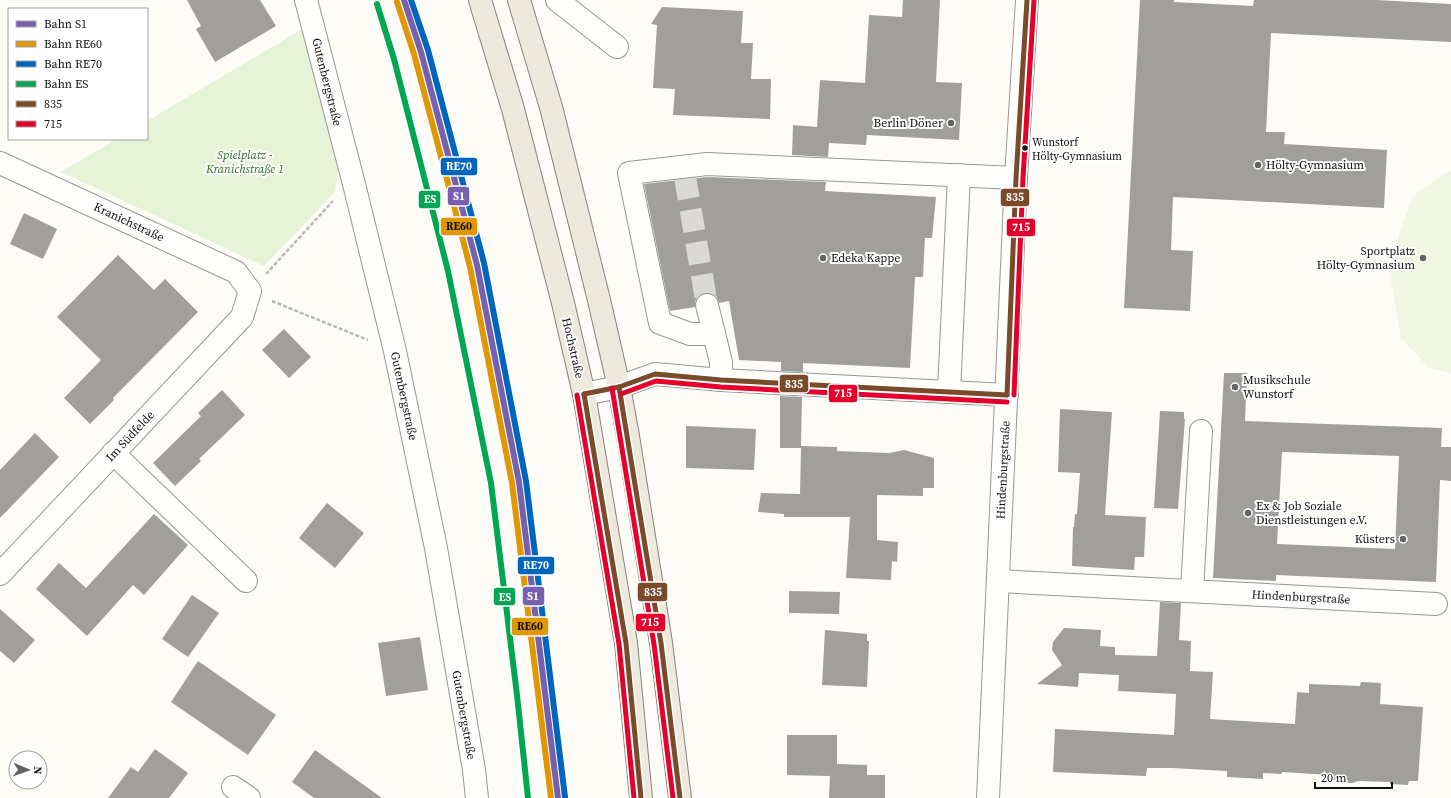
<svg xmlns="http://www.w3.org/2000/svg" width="1451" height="798" font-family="'Source Serif 4',serif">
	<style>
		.green { fill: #e7f3d7 }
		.pitch { fill: #f0f6e1 }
		.building { fill: #a19f9c; fill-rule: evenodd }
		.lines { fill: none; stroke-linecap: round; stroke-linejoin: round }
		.minor-tunnel { stroke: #dad9d4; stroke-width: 22; stroke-dasharray: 22 11; stroke-linecap: butt }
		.minor-casing { stroke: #979795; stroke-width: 24 }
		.major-casing { stroke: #858482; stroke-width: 24 }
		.path { stroke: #b9b9b8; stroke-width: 2.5; stroke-dasharray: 4 2; stroke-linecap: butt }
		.minor { stroke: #fffffe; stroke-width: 22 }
		.major { stroke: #ede9dc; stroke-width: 22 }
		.bus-1-casing { stroke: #fff; stroke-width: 8 }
		.bus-2-casing { stroke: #fff; stroke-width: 8 }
		.bus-1 { stroke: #7a4b2a; stroke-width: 5 }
		.bus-2 { stroke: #e4002b; stroke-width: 5 }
		.rail-1-casing { stroke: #fff; stroke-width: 9 }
		.rail-2-casing { stroke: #fff; stroke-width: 9 }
		.rail-3-casing { stroke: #fff; stroke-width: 9 }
		.rail-4-casing { stroke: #fff; stroke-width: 9 }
		.rail-1 { stroke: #7760b0; stroke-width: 6 }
		.rail-2 { stroke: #e09702; stroke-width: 6 }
		.rail-3 { stroke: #0065bd; stroke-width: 6 }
		.rail-4 { stroke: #00a651; stroke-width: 6 }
		.poi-dot { fill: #646362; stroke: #fff; stroke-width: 1.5 }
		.bus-dot { fill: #111; stroke: #fff; stroke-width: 1.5 }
		.labels { text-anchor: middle; stroke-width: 4; stroke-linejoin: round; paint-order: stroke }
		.bus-label { font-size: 11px; fill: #111; stroke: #fff; text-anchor: start }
		.street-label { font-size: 12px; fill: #111; stroke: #fff }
		.poi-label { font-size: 12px; fill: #111; stroke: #fff; text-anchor: start }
		.park-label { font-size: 12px; font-style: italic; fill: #2f6b1f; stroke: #fff }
		.line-badge { stroke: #fff; stroke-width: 1.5 }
		.badge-label { font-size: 11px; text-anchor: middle; font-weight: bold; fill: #fff }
		.pale-badge-label { font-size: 11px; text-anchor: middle; font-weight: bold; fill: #111 }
	</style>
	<rect width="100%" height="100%" fill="#fdfcf7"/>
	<polygon class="green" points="306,27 340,155 335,192 264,266 61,172 117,139 147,139 147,121"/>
	<polygon class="pitch" points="1451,171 1451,373 1429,368 1401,338 1391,280 1398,237 1413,196 1445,173"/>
	<g class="building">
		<polygon points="187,0 260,0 276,26 215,62 196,29 201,26"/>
		<polygon points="903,0 940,0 936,82 962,83 959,140 867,135 866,145 829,143 828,157 792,155 793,125 817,127 820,80 865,83 869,15 902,17"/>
		<polygon points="1140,0 1174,0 1174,2 1253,6 1254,0 1376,0 1451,4 1451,42 1271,33 1266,132 1285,132 1284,144 1387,150 1384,208 1173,197 1171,250 1193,251 1190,311 1124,308"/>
		<polygon points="662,7 743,11 741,43 753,43 751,79 771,79 770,119 673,115 675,89 653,88 657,25 651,24"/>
		<polygon points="707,177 826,182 825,191 936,197 932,238 925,238 923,277 915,277 910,368 803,363 803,372 781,371 781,362 739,360 729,301 719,303 716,296 711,293 704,293 698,296 695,301 695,307 670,311 644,184"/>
		<polygon points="24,213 57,229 43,259 10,244"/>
		<polygon points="118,255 154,290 165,279 198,312 113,398 114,400 90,424 64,398 101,360 57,317"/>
		<polygon points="284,329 311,357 289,378 262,350"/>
		<path d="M1224,373H1247L1245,421L1442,428L1441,447H1451V481L1440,480L1436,582L1276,575V581L1213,578ZM1282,452L1399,456L1395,549L1277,544Z"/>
		<polygon points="222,390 245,415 199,459 201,461 175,486 153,463 201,416 198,413"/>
		<polygon points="780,396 802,397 801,446 837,447 837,451 889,453 904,450 934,458 934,488 923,488 923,496 877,495 877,540 898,542 897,562 892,561 891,580 846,578 850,517 784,517 784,514 758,512 761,493 800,494 801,448 780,448"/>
		<polygon points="1060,409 1112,412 1105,515 1146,517 1144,557 1135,557 1134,570 1072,566 1073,527 1074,527 1075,514 1077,514 1080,473 1058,472"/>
		<polygon points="1160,411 1184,412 1184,419 1185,419 1178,509 1154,508"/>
		<polygon points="686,426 756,429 754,470 686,468"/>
		<polygon points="35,433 59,457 0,518 0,470"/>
		<polygon points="327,503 364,533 335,568 299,538"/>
		<polygon points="154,514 188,545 144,595 133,585 87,636 36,589 59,563 86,588"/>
		<polygon points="789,591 840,592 839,614 789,613"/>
		<polygon points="192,595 219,613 188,657 162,639"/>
		<polygon points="1160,602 1181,603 1179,640 1191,641 1190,671 1213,672 1210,719 1295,724 1297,692 1309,693 1309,684 1360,686 1361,682 1381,683 1380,704 1423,707 1418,781 1409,781 1408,785 1390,784 1390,782 1358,781 1353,783 1346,783 1330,778 1330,775 1282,772 1282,774 1263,773 1263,779 1227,777 1227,771 1172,768 1147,768 1146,776 1053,772 1055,729 1174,735 1176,694 1118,691 1119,675 1079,673 1078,687 1037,684 1062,665 1052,650 1053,642 1064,628 1101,630 1100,646 1115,647 1115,655 1157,656"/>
		<polygon points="0,609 35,640 14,663 0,651"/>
		<polygon points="825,630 867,634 867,641 869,641 867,687 822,685"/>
		<polygon points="420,637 428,690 386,696 378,643"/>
		<polygon points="198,661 276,715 248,755 171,702"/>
		<polygon points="787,735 837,735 837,764 867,765 867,775 885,775 885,798 829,798 830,776 787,775"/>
		<polygon points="155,749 188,773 169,798 108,798 131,767 138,772"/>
		<polygon points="315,750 382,798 314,798 292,782"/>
	</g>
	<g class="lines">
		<polyline class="minor-tunnel" points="685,177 707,305"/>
		<defs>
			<g id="minor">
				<polyline points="306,0 353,180 395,351 436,548 474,770 477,798"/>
				<polyline points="557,0 617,47"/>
				<polyline points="0,163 236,272 250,291 242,317 0,574"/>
				<polyline points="707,305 721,362 721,380"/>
				<polyline points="714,334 690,334 660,323 629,173 707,164 1016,178"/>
				<polyline points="949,392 959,175"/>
				<polyline points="584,394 619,387 655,374 721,380 1007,395"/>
				<polyline points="113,453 246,581"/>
				<polyline points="998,581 1436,604"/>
				<polyline points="1192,591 1201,431"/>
				<polyline points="233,787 249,798"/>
				<polyline points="988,798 1016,178 1027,0"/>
			</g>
			<g id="major">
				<polyline points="480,0 513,109 563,303 584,394 626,643 641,798"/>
				<polyline points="519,0 551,107 599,300 619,387 628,436 661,643 680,798"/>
			</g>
		</defs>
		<use href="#minor" class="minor-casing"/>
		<use href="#major" class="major-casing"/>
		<g class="path">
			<polyline points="266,274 333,201"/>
			<polyline points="272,301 368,340"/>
		</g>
		<use href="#minor" class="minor"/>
		<use href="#major" class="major"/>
		<defs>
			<g id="bus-1">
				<polyline points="619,387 661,643 680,798"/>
				<polyline points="584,394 619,387 655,374 721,380 1007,395"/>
				<polyline points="584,394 626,643 641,798"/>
				<polyline points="1007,395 1016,178 1027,0"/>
			</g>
			<g id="bus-2">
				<polyline points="612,388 654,644 673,798"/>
				<polyline points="621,394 656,381 721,387 1007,402"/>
				<polyline points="577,395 619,644 634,798"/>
				<polyline points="1014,395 1023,178 1034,0"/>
			</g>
		</defs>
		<use href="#bus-1" class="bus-1-casing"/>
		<use href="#bus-2" class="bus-2-casing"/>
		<use href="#bus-1" class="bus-1"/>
		<use href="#bus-2" class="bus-2"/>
		<defs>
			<polyline id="rail-1" points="404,0 421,52 477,265 519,482 558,798"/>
			<polyline id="rail-2" points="397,2 414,54 470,267 512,483 551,798"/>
			<polyline id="rail-3" points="411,0 428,50 484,263 526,481 565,797"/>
			<polyline id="rail-4" points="377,4 394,59 448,271 491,483 517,695 528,798"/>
		</defs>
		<use href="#rail-1" class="rail-1-casing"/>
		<use href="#rail-2" class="rail-2-casing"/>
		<use href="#rail-3" class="rail-3-casing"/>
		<use href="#rail-4" class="rail-4-casing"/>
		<use href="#rail-1" class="rail-1"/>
		<use href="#rail-2" class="rail-2"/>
		<use href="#rail-3" class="rail-3"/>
		<use href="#rail-4" class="rail-4"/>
	</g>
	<g class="poi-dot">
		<circle cx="951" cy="123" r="4"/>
		<circle cx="1258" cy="165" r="4"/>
		<circle cx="823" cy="258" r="4"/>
		<circle cx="1423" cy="258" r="4"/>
		<circle cx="1235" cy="387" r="4"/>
		<circle cx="1248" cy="513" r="4"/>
		<circle cx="1403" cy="539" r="4"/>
	</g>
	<circle class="bus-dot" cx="1025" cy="148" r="3.5"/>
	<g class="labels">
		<g class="bus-label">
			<text x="1032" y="146">Wunstorf<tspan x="1032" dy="14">Hölty-Gymnasium</tspan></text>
		</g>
		<g class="street-label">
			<text transform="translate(327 82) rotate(76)" y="4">Gutenbergstraße</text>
			<text transform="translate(129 222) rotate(25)" y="4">Kranichstraße</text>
			<text transform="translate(573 348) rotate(77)" y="4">Hochstraße</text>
			<text transform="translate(404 396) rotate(78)" y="4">Gutenbergstraße</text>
			<text transform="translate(130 436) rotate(-47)" y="4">Im Südfelde</text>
			<text transform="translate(1003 470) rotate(-87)" y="4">Hindenburgstraße</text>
			<text transform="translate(1301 597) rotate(3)" y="4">Hindenburgstraße</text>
			<text transform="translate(464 715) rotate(80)" y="4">Gutenbergstraße</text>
		</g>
		<g class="poi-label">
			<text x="943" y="127" text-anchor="end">Berlin Döner</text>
			<text x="1266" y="169">Hölty-Gymnasium</text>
			<text x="1415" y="255" text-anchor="end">Sportplatz<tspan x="1415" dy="14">Hölty-Gymnasium</tspan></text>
			<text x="831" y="262">Edeka Kappe</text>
			<text x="1243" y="384">Musikschule<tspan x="1243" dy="14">Wunstorf</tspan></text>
			<text x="1256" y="510">Ex &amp; Job Soziale<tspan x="1256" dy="14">Dienstleistungen e.V.</tspan></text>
			<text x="1395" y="543" text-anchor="end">Küsters</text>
		</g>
		<g class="park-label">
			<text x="245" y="159">Spielplatz -<tspan x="245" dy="14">Kranichstraße 1</tspan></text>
		</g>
	</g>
	<g class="line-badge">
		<rect x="440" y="157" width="38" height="19" rx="4" fill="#0065bd"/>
		<rect x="447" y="186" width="23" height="20" rx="4" fill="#7760b0"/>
		<rect x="1000" y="188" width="30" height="19" rx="4" fill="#7a4b2a"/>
		<rect x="418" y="190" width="23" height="19" rx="4" fill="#00a651"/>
		<rect x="440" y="217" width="38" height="19" rx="4" fill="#e09702"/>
		<rect x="1006" y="218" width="30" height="19" rx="4" fill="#e4002b"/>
		<rect x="779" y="374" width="30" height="19" rx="4" fill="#7a4b2a"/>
		<rect x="828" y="384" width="30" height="19" rx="4" fill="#e4002b"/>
		<rect x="517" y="556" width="38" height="19" rx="4" fill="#0065bd"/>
		<rect x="637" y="582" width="31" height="20" rx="4" fill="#7a4b2a"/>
		<rect x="522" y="586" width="23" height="20" rx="4" fill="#7760b0"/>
		<rect x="493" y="587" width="23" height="19" rx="4" fill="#00a651"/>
		<rect x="635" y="613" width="31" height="19" rx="4" fill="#e4002b"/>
		<rect x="511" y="617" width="38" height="19" rx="4" fill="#e09702"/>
	</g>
	<g class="badge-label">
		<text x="459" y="170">RE70</text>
		<text x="459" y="200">S1</text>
		<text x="1015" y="201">835</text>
		<text x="430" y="203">ES</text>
		<text x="1021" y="231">715</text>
		<text x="794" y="388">835</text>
		<text x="843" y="397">715</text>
		<text x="536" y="569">RE70</text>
		<text x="653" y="596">835</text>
		<text x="533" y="600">S1</text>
		<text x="505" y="601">ES</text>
		<text x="650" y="626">715</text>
	</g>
	<g class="pale-badge-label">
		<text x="459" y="230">RE60</text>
		<text x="530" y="630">RE60</text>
	</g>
	<rect x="8" y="8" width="140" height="132" fill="#ffffff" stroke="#a0a0a0"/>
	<rect x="16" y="21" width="20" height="6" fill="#7760b0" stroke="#a0a0a0"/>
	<text x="44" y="28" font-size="12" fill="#111111">Bahn S1</text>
	<rect x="16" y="41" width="20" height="6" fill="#e09702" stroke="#a0a0a0"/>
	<text x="44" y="48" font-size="12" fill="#111111">Bahn RE60</text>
	<rect x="16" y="61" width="20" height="6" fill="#0065bd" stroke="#a0a0a0"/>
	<text x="44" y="68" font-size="12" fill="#111111">Bahn RE70</text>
	<rect x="16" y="81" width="20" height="6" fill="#00a651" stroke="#a0a0a0"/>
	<text x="44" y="88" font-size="12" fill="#111111">Bahn ES</text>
	<rect x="16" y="101" width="20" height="6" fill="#7a4b2a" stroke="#a0a0a0"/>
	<text x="44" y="108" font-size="12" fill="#111111">835</text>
	<rect x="16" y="121" width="20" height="6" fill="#e4002b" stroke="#a0a0a0"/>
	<text x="44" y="128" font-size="12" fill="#111111">715</text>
	<g transform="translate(28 770) rotate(92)"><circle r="19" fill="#ffffff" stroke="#a0a0a0"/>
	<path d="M0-3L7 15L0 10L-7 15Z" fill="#646362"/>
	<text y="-6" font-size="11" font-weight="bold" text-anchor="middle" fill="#111111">N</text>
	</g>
	<path d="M1315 782v6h77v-6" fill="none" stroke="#111111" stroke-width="2"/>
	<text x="1321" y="782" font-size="12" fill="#111111" stroke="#ffffff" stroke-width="3" paint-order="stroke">20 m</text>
</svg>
